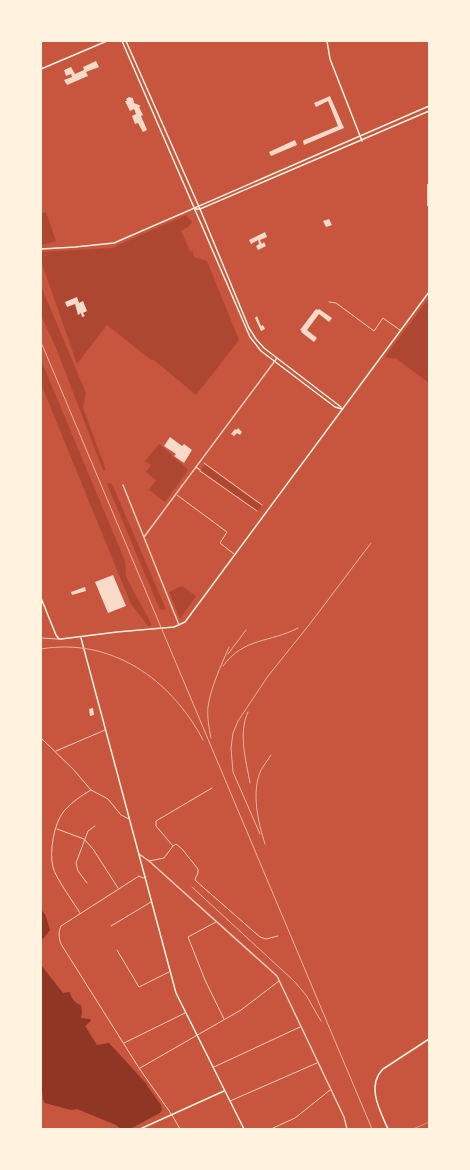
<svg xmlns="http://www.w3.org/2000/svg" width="470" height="1170" font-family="'Times New Roman',serif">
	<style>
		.green { fill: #ae4732 }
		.water { fill: #8f3625 }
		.building { fill: #f7dbc8 }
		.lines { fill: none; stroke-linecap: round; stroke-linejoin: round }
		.service { stroke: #f1ccb7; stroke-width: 0.5 }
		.pedestrian { stroke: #f1ccb7; stroke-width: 1 }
		.minor { stroke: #f1ccb7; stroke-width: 1 }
		.tertiary { stroke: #f1ccb7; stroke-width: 1.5 }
		.secondary { stroke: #fff3e0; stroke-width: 1.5 }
		.rail { stroke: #e9b49f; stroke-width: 1 }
	</style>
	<rect width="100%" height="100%" fill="#c8553d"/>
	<g class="green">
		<polygon points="46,212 56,241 41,245 41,214"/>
		<polygon points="186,215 192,222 188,227 181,231 190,251 193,252 194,257 207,261 239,340 196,395 154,360 151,360 107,325 77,364 41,261 41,252 112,248"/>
		<polygon points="41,286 86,393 83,408 106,470 103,470 56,348 41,315"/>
		<polygon points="429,298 429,383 397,359 385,357"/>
		<polygon points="41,360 125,561 126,577 152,625 148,626 131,604 41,384"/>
		<polygon points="159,444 188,470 165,502 149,490 156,480 146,472 151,465 145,461"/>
		<polygon points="205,465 256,502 262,504 260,509 257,511 201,470"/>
		<polygon points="109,483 112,484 166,609 160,610 107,484"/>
		<polygon points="182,586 196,596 180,619 169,592"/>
	</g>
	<g class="water">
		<polygon points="41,910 45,914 50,930 43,939 41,938"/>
		<path d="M41,965L63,993L70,992C70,997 76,1004 81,1005L82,1012L81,1018L90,1019L91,1021L85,1026L97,1045L109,1043L144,1081L161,1105L162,1110L160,1113L130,1129H121L116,1125L77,1109L71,1110L45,1103L43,1100L41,1082Z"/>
	</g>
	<g class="building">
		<polygon points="96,61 99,67 86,72 88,76 67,85 64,80 72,77 71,74 66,76 64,70 71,67 75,74 84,70 83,67"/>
		<polygon points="330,96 344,128 304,145 303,141 304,140 338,126 328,101 316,107 314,103"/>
		<polygon points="129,97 133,98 134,103 141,106 139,107 143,115 141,116 147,130 143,132 138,123 135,124 132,116 136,114 134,109 130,111 125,101 127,101 126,99"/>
		<polygon points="295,140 297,145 271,156 269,152"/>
		<rect x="427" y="184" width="2" height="22"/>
		<polygon points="329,219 332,225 326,227 323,221"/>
		<polygon points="265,232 267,237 260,240 262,244 264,242 266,246 258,250 256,246 259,244 258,240 251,244 249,240"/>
		<polygon points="77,297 79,303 83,301 87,311 83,313 85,316 82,317 81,313 78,315 75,304 67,307 65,302"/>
		<polygon points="316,309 318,310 319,309 332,318 329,322 319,314 307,330 317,338 314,342 301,332 302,331 300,330"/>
		<polygon points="257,316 261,326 263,325 265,329 261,331 255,318"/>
		<polygon points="238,428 242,432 240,435 237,433 234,436 231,434 235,429 237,430"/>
		<polygon points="170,437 182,446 184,444 192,450 184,463 174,456 176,454 164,446"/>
		<polygon points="113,575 126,606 108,613 95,582"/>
		<polygon points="85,587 86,591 72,595 71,592"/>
		<polygon points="93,708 94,715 90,716 89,709"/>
	</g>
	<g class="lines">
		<polyline class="service" points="413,1129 429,1122"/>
		<g class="pedestrian">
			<polyline points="204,463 262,505"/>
			<polyline points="200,471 257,511"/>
		</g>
		<g class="minor">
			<polyline points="329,302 336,303 374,331 383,318 400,330"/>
			<polyline points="177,495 227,532 220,543 234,554"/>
			<polyline points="41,638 58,639"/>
			<polyline points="41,738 73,769 91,790 108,799 121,815 129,819"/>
			<polyline points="56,751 105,730"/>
			<polyline points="57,829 84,839 93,849 118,888"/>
			<polyline points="173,846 176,844 182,849 198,869 198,873 195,879 196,881 260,937 266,939 278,936"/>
			<polyline points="149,861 164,858 173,846 156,826 156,821 212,788"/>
			<path d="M146,877L143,878L139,876L61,926C58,932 59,938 61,944L139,1068L172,1115L180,1129"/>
			<polyline points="87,883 78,871 76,863 88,831 95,826"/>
			<path d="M80,913C74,903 55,877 53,867C49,852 54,823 64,811C71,803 82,795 91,790"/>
			<polyline points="216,922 188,937 205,980 224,1019"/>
			<polyline points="111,926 151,902"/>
			<polyline points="117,950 139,987 169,972"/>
			<polyline points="124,1043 185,1013"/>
			<polyline points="214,1067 300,1027"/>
			<polyline points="140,1068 241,1010 279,981"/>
			<polyline points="230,1101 317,1063"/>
			<polyline points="271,1129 295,1118 330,1090"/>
		</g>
		<g class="tertiary">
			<polyline points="196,467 200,470"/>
			<polyline points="123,485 179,625"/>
			<polyline points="144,537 277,358"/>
			<polyline points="139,854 149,861 277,976 344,1117 347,1129"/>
		</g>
		<g class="secondary">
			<polyline points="122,41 250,337 261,351 335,407 342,409"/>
			<polyline points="126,41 200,209 249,328 256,339 264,348 341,407"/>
			<polyline points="327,41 330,59 362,141"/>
			<polyline points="41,69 107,41"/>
			<polyline points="195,209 200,209 429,111"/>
			<polyline points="41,249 75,247 114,243 429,106"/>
			<polyline points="41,598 56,635 59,639 61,639 117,632 174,627 185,622 429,292"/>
			<polyline points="81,638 176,993 244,1129"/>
			<polyline points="140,1129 224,1091"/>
			<path d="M388,1129C380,1111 366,1086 383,1069L429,1039"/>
		</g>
		<g class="rail">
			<polyline points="41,342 372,1129"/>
			<path d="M41,649C111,637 171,679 203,740"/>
			<polyline points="228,654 246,630"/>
			<path d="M223,666C244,637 270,643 298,628"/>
			<path d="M248,712C238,734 246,760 250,783"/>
			<path d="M211,738C209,728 207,717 208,707C211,686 221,666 229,647"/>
			<polyline points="260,834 233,772 231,748 233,733 238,721 268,676 309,625 371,543"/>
			<path d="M265,844C258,822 251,792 261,770C264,765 268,760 271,755"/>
			<polyline points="192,887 294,981 306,995 321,1021"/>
		</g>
	</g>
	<rect width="470" height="1170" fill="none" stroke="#fff3e0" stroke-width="84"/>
</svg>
